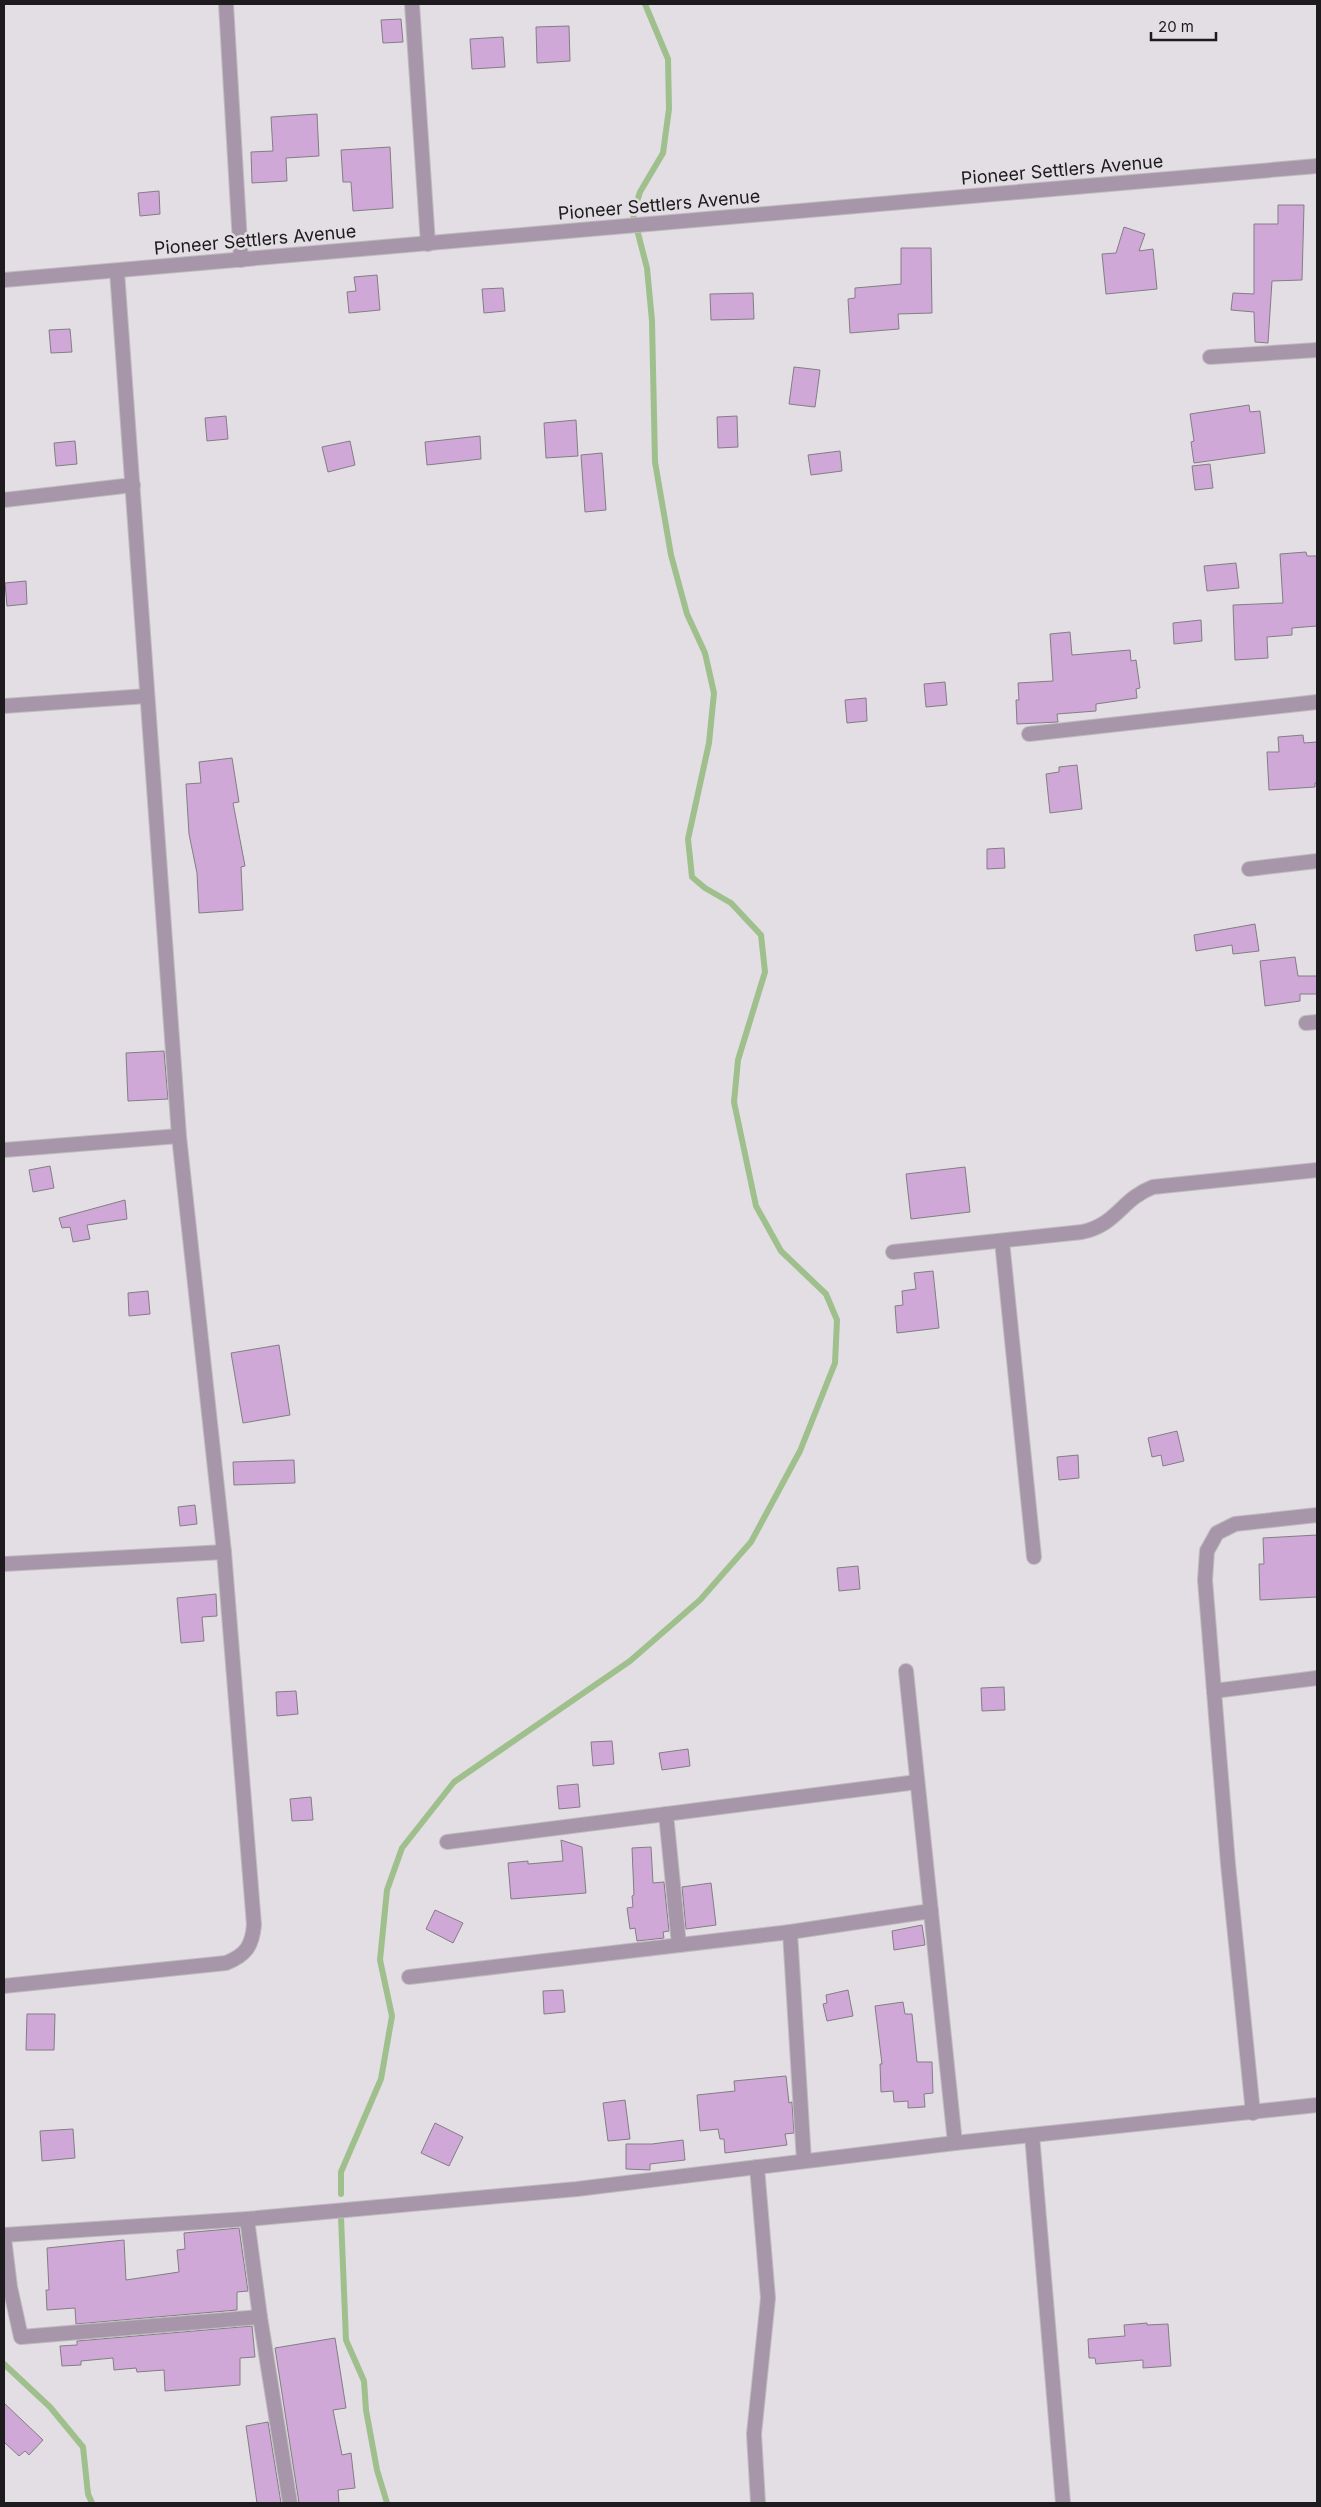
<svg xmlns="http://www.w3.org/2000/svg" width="1321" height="2507" font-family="Inter,sans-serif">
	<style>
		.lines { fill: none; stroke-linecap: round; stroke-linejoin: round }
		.stream { stroke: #9fc08d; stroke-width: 6 }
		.building { fill: #d0a8d8; stroke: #827e83 }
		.minor-casing { stroke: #bfbbbf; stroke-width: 16 }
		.tertiary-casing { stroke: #bfbbbf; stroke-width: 16 }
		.minor { stroke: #a796aa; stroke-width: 14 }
		.tertiary { stroke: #a796aa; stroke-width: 14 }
		.labels { text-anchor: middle; stroke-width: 5; stroke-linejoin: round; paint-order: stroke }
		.street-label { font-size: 18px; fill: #1d1b1d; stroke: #e2dee3 }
	</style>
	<rect width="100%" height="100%" fill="#e2dee3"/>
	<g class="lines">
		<g class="stream">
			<polyline points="341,2194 341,2172 381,2079 392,2016 380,1960 387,1890 402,1848 454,1782 630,1661 700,1600 751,1542 800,1451 835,1363 837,1320 826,1294 781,1251 756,1206 734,1102 738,1060 765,972 761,935 731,903 705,888 692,877 688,839 709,743 714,693 705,653 687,614 671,555 655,462 652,321 647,268 633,214 640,192 663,153 669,109 668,59 645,4"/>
			<polyline points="341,2217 346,2340 364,2381 366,2410 377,2470 387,2503"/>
			<polyline points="4,2364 50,2407 83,2447 88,2494 92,2503"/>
		</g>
	</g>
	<g class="building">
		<polygon points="401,19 403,42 383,43 381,20"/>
		<polygon points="569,26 570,61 537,63 536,27"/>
		<polygon points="503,37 505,67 472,69 470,39"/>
		<polygon points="317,114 319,156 286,158 287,181 252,183 251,152 273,151 271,117"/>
		<polygon points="390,147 393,208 353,211 351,182 343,182 341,150"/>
		<polygon points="159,191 160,214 140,216 138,193"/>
		<polygon points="1278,205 1304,205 1302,280 1272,281 1268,343 1255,342 1254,312 1231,310 1233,293 1254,294 1254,224 1278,224"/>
		<polygon points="1124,227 1145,234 1139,251 1153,249 1157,289 1106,294 1102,254 1116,253"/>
		<polygon points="901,248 931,248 932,313 898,314 899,329 850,333 848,299 855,298 855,288 901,284"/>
		<polygon points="377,275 380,310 349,313 347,292 356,291 354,277"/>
		<polygon points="503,288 505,311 484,313 482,289"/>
		<polygon points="753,293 754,319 711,320 710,294"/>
		<polygon points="70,329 72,352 51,353 49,330"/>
		<polygon points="794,367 820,370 815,407 789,404"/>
		<polygon points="1249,405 1250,412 1260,411 1265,453 1194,463 1191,442 1194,441 1190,414"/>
		<polygon points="226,416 228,439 207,441 205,418"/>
		<polygon points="737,416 738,447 718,448 717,417"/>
		<polygon points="576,420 578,456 546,458 544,423"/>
		<polygon points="480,436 481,459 427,465 425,442"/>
		<polygon points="75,441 77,464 56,466 54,443"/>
		<polygon points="350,441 355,465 328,472 322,447"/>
		<polygon points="840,451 842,471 811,475 808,455"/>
		<polygon points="602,453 606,510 585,512 581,455"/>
		<polygon points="1210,464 1213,488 1195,490 1192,466"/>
		<polygon points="1306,552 1307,556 1317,556 1317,626 1292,628 1292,635 1267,637 1268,658 1235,660 1233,605 1283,603 1280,554"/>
		<polygon points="1236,563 1239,588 1207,591 1204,566"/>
		<polygon points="26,581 27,604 7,606 5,583"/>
		<polygon points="1201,620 1202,641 1174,644 1173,623"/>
		<polygon points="1070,632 1072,655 1130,650 1131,661 1136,660 1140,688 1136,689 1137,698 1096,704 1096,711 1057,714 1058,722 1017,724 1016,700 1019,700 1018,683 1053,681 1050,634"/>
		<polygon points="945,682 947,705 926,707 924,684"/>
		<polygon points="866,698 867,721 847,723 845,700"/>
		<polygon points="1303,735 1304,743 1317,742 1317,783 1315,783 1315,787 1269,790 1267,752 1279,752 1278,737"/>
		<polygon points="232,758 239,802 233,803 245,866 241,867 243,910 199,913 197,873 189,834 186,784 201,783 199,762"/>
		<polygon points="1077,765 1082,809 1050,813 1046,774 1059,772 1059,767"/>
		<polygon points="1004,848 1005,868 987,869 987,849"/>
		<polygon points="1255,924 1259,951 1233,954 1232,945 1196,951 1194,935"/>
		<polygon points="1295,957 1298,976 1317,976 1317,994 1300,994 1300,1001 1265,1006 1260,961"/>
		<polygon points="164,1051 168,1099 128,1101 126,1053"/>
		<polygon points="50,1166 54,1188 33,1192 29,1170"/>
		<polygon points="965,1167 970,1212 911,1219 906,1174"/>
		<polygon points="125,1200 127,1219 87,1225 90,1239 73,1242 70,1227 62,1228 59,1218"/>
		<polygon points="933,1271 939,1328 897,1333 895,1306 903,1305 902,1291 916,1289 914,1273"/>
		<polygon points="148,1291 150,1314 129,1316 128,1293"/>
		<polygon points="279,1345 290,1415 243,1423 231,1353"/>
		<polygon points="1177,1431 1184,1461 1163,1466 1161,1455 1152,1457 1148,1438"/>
		<polygon points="1078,1455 1079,1478 1059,1480 1057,1457"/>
		<polygon points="294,1460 295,1483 234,1485 233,1462"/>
		<polygon points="195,1505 197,1524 180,1526 178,1507"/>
		<polygon points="1317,1535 1317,1597 1260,1600 1259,1564 1264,1564 1263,1538"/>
		<polygon points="858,1566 860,1589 839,1591 837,1568"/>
		<polygon points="216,1594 217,1616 202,1617 204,1641 181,1643 177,1598"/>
		<polygon points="1004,1687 1005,1710 982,1711 981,1688"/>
		<polygon points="296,1691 298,1714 277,1716 276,1692"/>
		<polygon points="612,1741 614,1764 593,1766 591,1742"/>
		<polygon points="688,1749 690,1766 662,1770 659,1753"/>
		<polygon points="578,1784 580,1807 559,1809 557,1786"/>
		<polygon points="311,1797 313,1820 292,1821 290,1799"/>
		<polygon points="561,1840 582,1847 586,1893 511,1899 508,1863 528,1861 528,1864 563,1861"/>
		<polygon points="651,1847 653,1883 664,1882 669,1931 663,1932 664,1938 637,1941 635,1928 630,1929 627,1908 633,1907 632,1896 634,1895 632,1848"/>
		<polygon points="711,1883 716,1925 686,1929 682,1887"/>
		<polygon points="435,1910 463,1923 453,1943 426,1929"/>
		<polygon points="922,1925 925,1945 894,1950 892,1931"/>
		<polygon points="563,1990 565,2012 544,2014 543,1991"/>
		<polygon points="848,1990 853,2016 827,2021 823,2004 827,2003 826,1995"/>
		<polygon points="903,2002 905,2014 912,2014 917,2062 932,2062 933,2093 924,2094 925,2107 908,2108 908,2101 894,2102 893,2091 881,2092 880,2064 882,2064 875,2006"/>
		<polygon points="27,2014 55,2014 54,2050 26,2050"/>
		<polygon points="786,2076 789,2103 792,2102 794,2133 785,2134 787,2145 725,2153 724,2139 720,2139 718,2129 700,2131 697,2095 735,2091 734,2081"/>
		<polygon points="625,2100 630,2139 608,2141 603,2103"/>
		<polygon points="435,2123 463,2137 449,2166 421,2153"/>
		<polygon points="73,2129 75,2158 42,2161 40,2131"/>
		<polygon points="683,2140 685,2160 650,2164 650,2170 626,2169 626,2144 652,2144"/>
		<polygon points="239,2228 248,2291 237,2292 237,2310 76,2324 75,2308 47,2310 46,2290 49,2290 47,2248 124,2240 126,2280 179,2272 177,2250 185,2249 184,2233"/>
		<polygon points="1147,2323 1147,2325 1168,2324 1171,2366 1143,2368 1143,2360 1096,2364 1095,2358 1089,2358 1088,2339 1125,2336 1124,2325"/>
		<polygon points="252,2326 255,2357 240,2358 240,2385 165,2391 164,2370 137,2372 136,2368 114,2370 113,2358 81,2361 81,2365 62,2366 60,2346 77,2345 77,2341"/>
		<polygon points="335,2338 346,2408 333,2410 342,2455 351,2453 355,2488 338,2490 339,2503 299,2503 275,2348"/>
		<polygon points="4,2403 43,2440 29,2455 25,2451 19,2456 4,2442"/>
		<polygon points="268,2422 281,2503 257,2503 246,2426"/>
	</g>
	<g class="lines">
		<defs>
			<g id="minor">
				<polyline points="226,4 241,260"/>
				<polyline points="412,4 428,244"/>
				<polyline points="1210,357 1317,350"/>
				<polyline points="4,500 133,485"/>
				<polyline points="4,706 147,696"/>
				<polyline points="1029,734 1317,702"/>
				<polyline points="1249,869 1317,861"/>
				<polyline points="1306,1023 1317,1022"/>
				<polyline points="4,1150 179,1136"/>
				<polyline points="1002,1241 1034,1557"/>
				<path d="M893,1252L1082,1232C1118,1224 1121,1199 1153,1187L1317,1170"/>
				<polyline points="4,1564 224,1552"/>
				<polyline points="906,1671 955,2143"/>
				<polyline points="1214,1691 1317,1678"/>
				<polyline points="666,1814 679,1945"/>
				<polyline points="447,1842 917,1782"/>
				<polyline points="790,1932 804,2161"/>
				<polyline points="409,1977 790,1932 931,1911"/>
				<path d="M4,1986L226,1963C246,1955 252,1946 254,1925L224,1552L179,1136L117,271"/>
				<polyline points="1253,2113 1228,1864 1205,1580 1207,1551 1217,1533 1235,1524 1317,1515"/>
				<polyline points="1032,2135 1063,2503"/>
				<polyline points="757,2167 768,2298 754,2434 758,2503"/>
				<polyline points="247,2219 260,2317 290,2503"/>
				<polyline points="4,2235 247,2219 577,2189 955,2143 1317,2105"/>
				<polyline points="4,2238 10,2287 21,2337 260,2317"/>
			</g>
			<polyline id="tertiary" points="4,280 1317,166"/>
		</defs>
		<use href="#minor" class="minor-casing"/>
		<use href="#tertiary" class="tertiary-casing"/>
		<use href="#minor" class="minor"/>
		<use href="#tertiary" class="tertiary"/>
	</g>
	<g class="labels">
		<g class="street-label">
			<text transform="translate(1062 170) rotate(-5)" y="6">Pioneer Settlers Avenue</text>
			<text transform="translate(659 205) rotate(-5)" y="6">Pioneer Settlers Avenue</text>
			<text transform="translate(255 240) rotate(-5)" y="6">Pioneer Settlers Avenue</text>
		</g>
	</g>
	<rect width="1321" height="2507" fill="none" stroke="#1d1b1d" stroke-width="10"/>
	<path d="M1151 32v8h65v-8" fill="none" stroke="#1d1b1d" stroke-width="2.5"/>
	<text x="1158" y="32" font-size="15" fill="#1d1b1d" stroke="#e2dee3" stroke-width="4" paint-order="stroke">20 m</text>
</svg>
